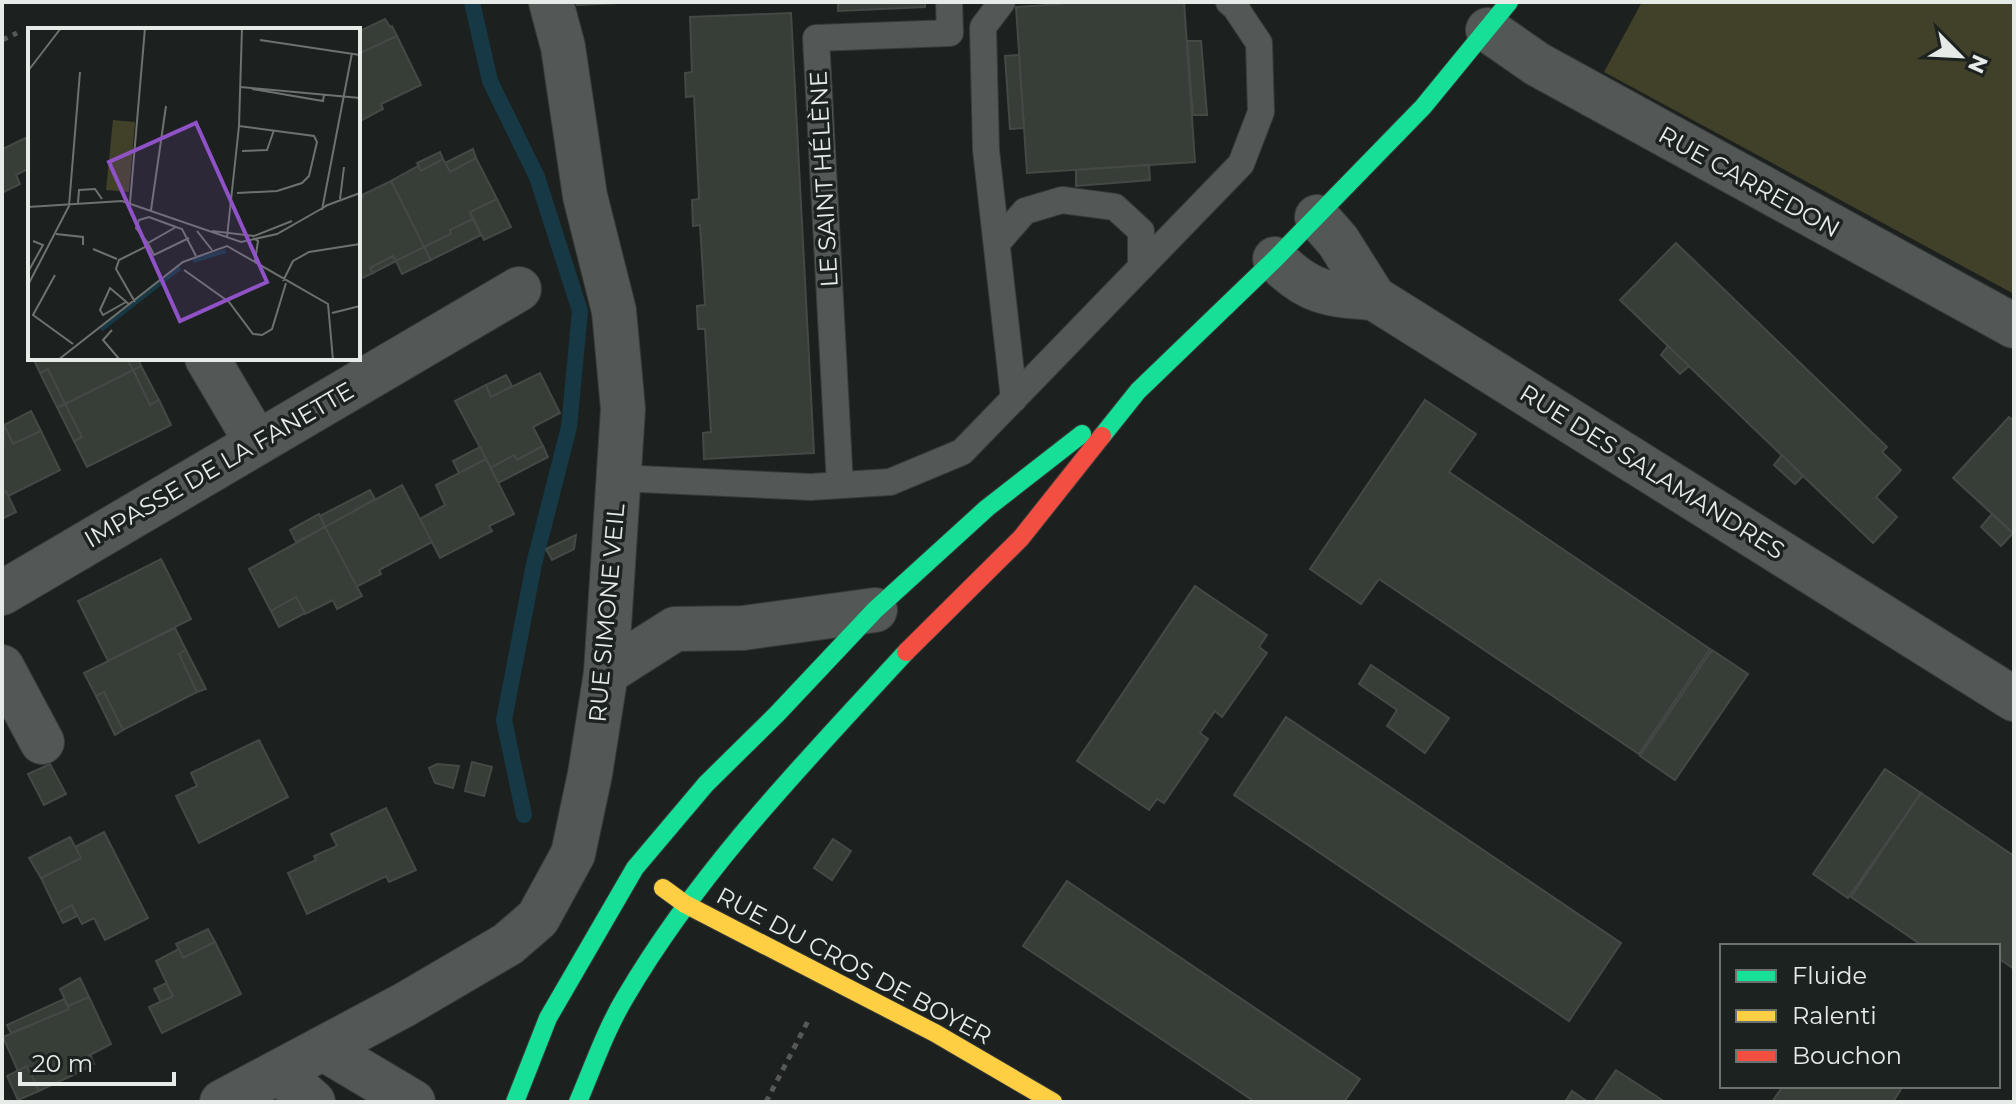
<svg xmlns="http://www.w3.org/2000/svg" width="2016" height="1104" font-family="Montserrat,sans-serif">
	<style>
		.green { fill: #414129 }
		.lines { fill: none; stroke-linecap: round; stroke-linejoin: round }
		.stream { stroke: #173945; stroke-width: 16 }
		.building { fill: #373d37; stroke: #454946; stroke-width: 2 }
		.lane-casing { stroke: #373b39; stroke-width: 28 }
		.street-casing { stroke: #373b39; stroke-width: 46 }
		.fast-casing { stroke: #373b39; stroke-width: 20 }
		.slow-casing { stroke: #373b39; stroke-width: 20 }
		.jam-casing { stroke: #373b39; stroke-width: 20 }
		.path { stroke: #565857; stroke-width: 5; stroke-dasharray: 6 6; stroke-linecap: butt }
		.lane { stroke: #535755; stroke-width: 26 }
		.street { stroke: #535755; stroke-width: 44 }
		.fast { stroke: #16e098; stroke-width: 18 }
		.slow { stroke: #ffcf43; stroke-width: 18 }
		.jam { stroke: #f24e42; stroke-width: 18 }
		.labels { text-anchor: middle; stroke-width: 7; stroke-linejoin: round; paint-order: stroke }
		.street-label { font-size: 24px; fill: #e6ebe8; stroke: #1b221f }
		.inset-river { fill: none; stroke: #173945; stroke-width: 4 }
		.inset-road { fill: none; stroke: #6d726f; stroke-width: 2 }
		.view { fill: #9052c7; fill-opacity: 0.15; stroke: #9052c7; stroke-width: 4 }
		.inset-edge { fill: none; stroke: #e6ebe8; stroke-width: 4 }
	</style>
	<rect width="100%" height="100%" fill="#1c211f"/>
	<polygon class="green" points="1642,2 2014,2 2014,294 1604,72"/>
	<g class="lines">
		<polyline class="stream" points="472,2 490,81 537,177 580,311 569,427 534,564 504,720 524,815"/>
	</g>
	<g class="building">
		<polygon points="576,2 641,2 577,5"/>
		<polygon points="838,2 925,2 925,7 838,11"/>
		<polygon points="1062,2 1184,2 1195,162 1027,173 1016,7 1062,4"/>
		<polygon points="791,13 814,453 704,459 703,433 711,432 705,329 698,329 697,306 705,305 700,225 693,226 692,200 699,199 694,96 686,97 685,73 692,72 690,17"/>
		<polygon points="385,19 390,27 392,26 397,36 358,54 358,32"/>
		<polygon points="397,36 421,85 381,104 383,109 358,122 358,54"/>
		<polygon points="1187,41 1201,41 1207,115 1193,115"/>
		<polygon points="1019,55 1024,128 1010,129 1005,56"/>
		<polygon points="25,138 30,149 30,168 16,175 20,184 2,193 2,146 3,149"/>
		<polygon points="473,149 476,158 450,172 445,163"/>
		<polygon points="440,152 443,159 421,171 417,163"/>
		<polygon points="476,158 497,199 470,212 473,219 450,230 451,234 424,247 391,181 418,166 421,171 443,159 450,172"/>
		<polygon points="1149,165 1150,180 1076,186 1076,170"/>
		<polygon points="391,181 424,247 396,261 393,256 370,268 373,273 358,280 358,200 363,197 362,195"/>
		<polygon points="497,199 511,227 484,240 470,212"/>
		<polygon points="473,219 481,235 431,260 424,247 451,234 450,230"/>
		<polygon points="1676,243 1887,447 1882,452 1901,470 1876,497 1897,517 1873,543 1620,300"/>
		<polygon points="424,247 431,260 402,274 396,261"/>
		<polygon points="393,256 396,261 373,273 370,268"/>
		<polygon points="1668,346 1689,366 1680,374 1661,355"/>
		<polygon points="33,358 127,358 133,370 65,404 48,369 40,373"/>
		<polygon points="127,358 138,358 141,366 133,370"/>
		<polygon points="141,366 159,400 150,405 133,370"/>
		<polygon points="48,369 65,404 57,407 40,373"/>
		<polygon points="133,370 150,405 159,400 171,425 87,467 74,441 82,437 65,404"/>
		<polygon points="540,373 560,413 533,427 543,446 517,460 514,455 491,468 455,401 486,385 491,397"/>
		<polygon points="506,375 512,386 491,397 486,385"/>
		<polygon points="1425,400 1476,434 1449,472 1710,649 1639,754 1379,579 1361,604 1310,569"/>
		<polygon points="65,404 82,437 74,441 57,407"/>
		<polygon points="31,411 41,431 13,444 4,425"/>
		<polygon points="2009,417 2014,422 2014,534 1953,478"/>
		<polygon points="4,425 13,444 41,431 60,470 8,496 6,491 2,493"/>
		<polygon points="543,446 548,457 498,483 491,468 514,455 517,460"/>
		<polygon points="480,447 486,459 459,473 453,461"/>
		<polygon points="1782,455 1803,476 1795,484 1774,465"/>
		<polygon points="486,459 514,514 489,526 492,531 440,558 420,519 445,505 436,485"/>
		<polygon points="402,485 432,542 379,570 381,574 356,587 325,527"/>
		<polygon points="370,490 375,499 325,527 320,516"/>
		<polygon points="6,491 16,512 2,519 2,493"/>
		<polygon points="319,514 325,527 296,542 290,530"/>
		<polygon points="1992,514 2013,533 2001,546 1981,527"/>
		<polygon points="325,527 362,596 337,609 333,600 305,614 296,597 271,611 249,569"/>
		<polygon points="576,535 574,549 552,560 546,549"/>
		<polygon points="161,559 191,619 108,661 78,601"/>
		<polygon points="1195,586 1267,635 1259,647 1267,653 1222,717 1215,711 1200,733 1208,739 1164,803 1157,799 1149,810 1077,761"/>
		<polygon points="296,597 305,613 279,627 271,611"/>
		<polygon points="175,628 186,650 179,654 197,692 123,730 104,692 96,696 84,673"/>
		<polygon points="186,650 206,689 197,692 179,654"/>
		<polygon points="1712,650 1748,674 1675,780 1640,756"/>
		<polygon points="1371,665 1449,718 1425,753 1387,726 1397,710 1359,684"/>
		<polygon points="104,692 123,730 115,735 96,696"/>
		<polygon points="1286,717 1621,943 1569,1021 1234,795"/>
		<polygon points="259,740 288,797 199,843 176,796 197,786 191,773"/>
		<polygon points="472,762 492,767 484,796 465,791"/>
		<polygon points="50,764 66,794 44,805 28,774"/>
		<polygon points="437,764 459,766 453,788 435,783 429,768"/>
		<polygon points="1885,769 1921,793 1848,898 1813,874"/>
		<polygon points="1921,793 2014,856 2014,969 2001,960 1998,965 1998,946 1923,946 1851,897"/>
		<polygon points="386,808 416,870 389,882 386,876 307,914 288,873 316,860 314,856 337,846 331,834"/>
		<polygon points="104,832 148,918 105,940 94,918 82,924 72,905 58,913 41,878 81,858 75,847"/>
		<polygon points="70,837 81,858 41,878 29,858"/>
		<polygon points="833,839 851,851 832,880 814,868"/>
		<polygon points="1067,881 1360,1079 1344,1102 1255,1102 1023,946"/>
		<polygon points="72,905 77,916 63,923 58,913"/>
		<polygon points="208,929 215,942 183,958 176,944"/>
		<polygon points="215,942 241,994 162,1033 149,1007 173,996 156,961 179,949 183,958"/>
		<polygon points="80,978 89,997 68,1006 60,989"/>
		<polygon points="166,983 173,996 161,1002 154,989"/>
		<polygon points="89,997 111,1044 67,1067 71,1076 39,1091 27,1066 18,1071 3,1037 69,1009 68,1006"/>
		<polygon points="64,999 69,1009 11,1033 7,1025"/>
		<polygon points="91,1056 94,1064 71,1076 67,1067"/>
		<polygon points="27,1066 39,1091 18,1100 7,1076"/>
		<polygon points="1616,1070 1665,1102 1594,1102"/>
		<polygon points="1783,1086 1903,1086 1893,1102 1772,1102"/>
		<polygon points="1572,1091 1588,1102 1565,1102"/>
	</g>
	<g class="lines">
		<defs>
			<g id="lane">
				<polyline points="1002,2 983,27 986,150 1014,399"/>
				<polyline points="997,243 1025,211 1062,200 1115,207 1141,231 1141,267"/>
				<polyline points="617,478 811,487 890,482 962,452 1241,164 1261,112 1259,43 1235,7 1229,2"/>
				<polyline points="840,485 816,38 950,33 949,2"/>
			</g>
			<g id="street">
				<polyline points="1488,30 1537,64 2014,326"/>
				<polyline points="1317,217 1338,241 1374,298 2014,699"/>
				<path d="M1275,259C1308,293 1328,295 1374,298"/>
				<polyline points="207,358 257,443"/>
				<polyline points="2,593 519,289"/>
				<polyline points="2,667 42,742"/>
				<polyline points="606,673 675,629 743,628 875,610"/>
				<polyline points="324,1049 413,1102"/>
				<polyline points="279,1072 313,1102"/>
				<polyline points="222,1102 404,1005 508,944 538,918 573,854 590,774 606,673 623,409 614,311 585,196 563,47 551,2"/>
			</g>
			<g id="fast">
				<polyline points="1102,436 1138,391 1275,259 1423,107 1509,2"/>
				<polyline points="515,1102 548,1018 635,868 706,784 777,714 875,610 987,508 1082,434"/>
				<path d="M578,1102C593,1067 606,1029 626,996C702,867 805,762 906,652"/>
			</g>
			<polyline id="slow" points="663,888 685,904 935,1033 1053,1102"/>
			<polyline id="jam" points="906,652 1021,538 1102,436"/>
		</defs>
		<use href="#lane" class="lane-casing"/>
		<use href="#street" class="street-casing"/>
		<use href="#fast" class="fast-casing"/>
		<use href="#slow" class="slow-casing"/>
		<use href="#jam" class="jam-casing"/>
		<g class="path">
			<polyline points="2,40 17,33"/>
			<polyline points="766,1102 808,1021"/>
		</g>
		<use href="#lane" class="lane"/>
		<use href="#street" class="street"/>
		<use href="#fast" class="fast"/>
		<use href="#slow" class="slow"/>
		<use href="#jam" class="jam"/>
	</g>
	<g class="labels">
		<g class="street-label">
			<text transform="translate(824 179) rotate(-93)" y="8">LE SAINT HÉLÈNE</text>
			<text transform="translate(1749 182) rotate(29)" y="8">RUE CARREDON</text>
			<text transform="translate(219 465) rotate(-30)" y="8">IMPASSE DE LA FANETTE</text>
			<text transform="translate(1652 472) rotate(32)" y="8">RUE DES SALAMANDRES</text>
			<text transform="translate(607 613) rotate(-85)" y="8">RUE SIMONE VEIL</text>
			<text transform="translate(854 966) rotate(28)" y="8">RUE DU CROS DE BOYER</text>
		</g>
	</g>
	<g transform="translate(28 28)">
		<rect width="332" height="332" fill="#1c211f"/>
		<path d="M85,92L107,94L101,164L78,162Z" fill="#414129"/>
		<path class="inset-river" d="M165,233L198,223M73,302L152,240"/>
		<path class="inset-road" d="M232,12L332,27M0,43L33,0M213,59L332,70M224,61L295,73L296,67M214,123L239,122L246,102M209,165L249,163L274,155L281,148L289,114L286,108L211,98M312,171L316,139M50,175L51,162L67,161L74,171M102,175L117,0M297,178L332,165M0,179L94,173L213,214L249,206L300,177M123,182L138,78M294,182L324,25M148,199L120,215L108,200L111,192L121,189L148,199L154,201L168,228M169,203L184,222M184,203L226,208L264,193M28,206L55,209V217M199,209L211,98L214,0M225,210L230,213L227,233M65,221L89,231M156,242L201,274L225,306L234,307L244,301L258,255M0,244L15,217L5,213M27,247L5,287L45,316M255,253L265,233L281,224L332,216M0,257L41,178L52,44M98,274L75,287L72,282L82,260L102,277M107,274L88,241L91,232L121,217L126,227L161,210M304,285L332,278M84,302L75,312L92,332M30,332L155,234L199,218L300,276L305,332"/>
		<path class="view" d="M168,95L239,254L152,293L81,134Z"/>
		<rect width="332" height="332" class="inset-edge"/>
	</g>
	<rect width="2016" height="1104" fill="none" stroke="#e6ebe8" stroke-width="8"/>
	<rect x="1720" y="944" width="280" height="144" fill="#1b221f" stroke="#6c726f" stroke-width="2"/>
	<rect x="1736" y="970" width="40" height="12" fill="#16e098" stroke="#6c726f" stroke-width="2"/>
	<text x="1792" y="984" font-size="24" fill="#e6ebe8">Fluide</text>
	<rect x="1736" y="1010" width="40" height="12" fill="#ffcf43" stroke="#6c726f" stroke-width="2"/>
	<text x="1792" y="1024" font-size="24" fill="#e6ebe8">Ralenti</text>
	<rect x="1736" y="1050" width="40" height="12" fill="#f24e42" stroke="#6c726f" stroke-width="2"/>
	<text x="1792" y="1064" font-size="24" fill="#e6ebe8">Bouchon</text>
	<g transform="translate(1960 56) rotate(114)" stroke="#1b221f" stroke-width="6" paint-order="stroke">
	<path d="M0-6L14 30L0 20L-14 30Z" fill="#e6ebe8"/>
	<text y="-12" font-size="22" font-weight="bold" text-anchor="middle" fill="#e6ebe8">N</text>
	</g>
	<path d="M20 1072v12h154v-12" fill="none" stroke="#e6ebe8" stroke-width="4"/>
	<text x="32" y="1072" font-size="24" fill="#e6ebe8" stroke="#1b221f" stroke-width="6" paint-order="stroke">20 m</text>
</svg>
